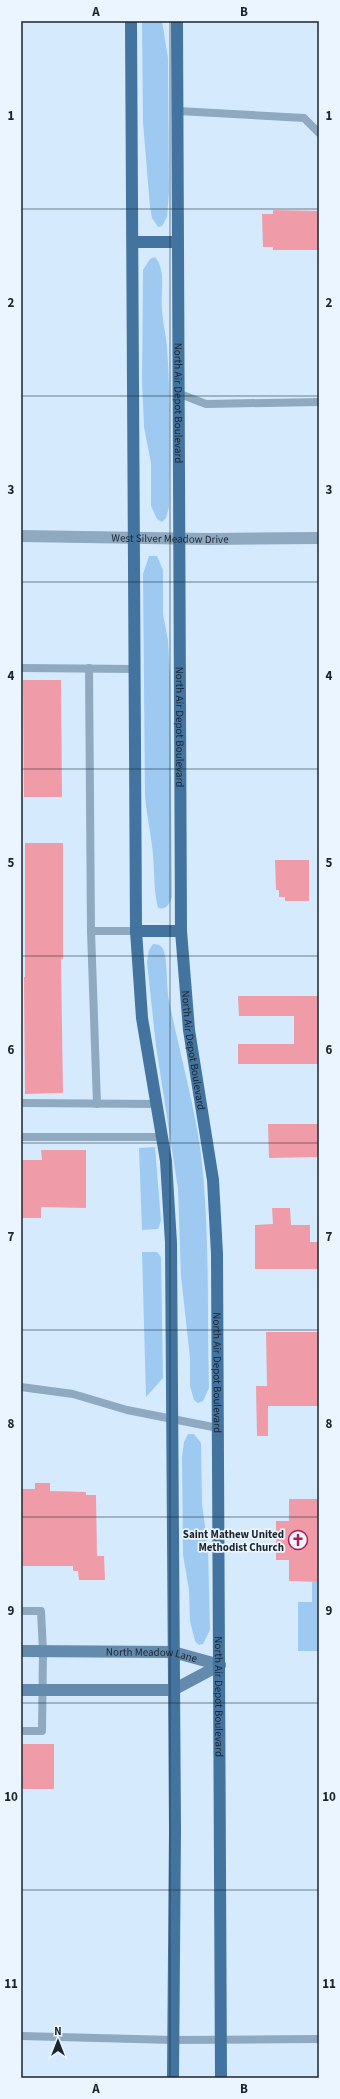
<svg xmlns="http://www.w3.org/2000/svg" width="340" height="2099" font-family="'Source Sans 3',sans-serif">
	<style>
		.green { fill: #9ecaf2 }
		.building { fill: #f09ca8 }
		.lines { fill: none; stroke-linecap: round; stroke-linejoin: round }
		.lane { stroke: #8fa9c1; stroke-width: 8 }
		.street { stroke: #8fa9c1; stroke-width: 12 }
		.secondary { stroke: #648bad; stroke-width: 12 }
		.primary { stroke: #43749f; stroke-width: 12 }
		.grid { fill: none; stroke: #1c252e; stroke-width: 1; stroke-opacity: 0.55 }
		.labels { text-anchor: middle; stroke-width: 3.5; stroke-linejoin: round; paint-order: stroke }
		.street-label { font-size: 11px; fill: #1c252e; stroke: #ebf5ff }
		.poi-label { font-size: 11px; font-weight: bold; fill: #1c252e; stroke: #ebf5ff; text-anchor: end }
		.neatline { fill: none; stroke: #1c252e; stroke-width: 1.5 }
		.grid-label { font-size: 13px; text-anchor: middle; font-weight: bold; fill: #1c252e }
	</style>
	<rect width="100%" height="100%" fill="#d5eafd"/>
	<g class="green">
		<polygon points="142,21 162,21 168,58 169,193 167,217 162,226 158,227 152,218 150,207 143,122"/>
		<path d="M155,257C167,271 160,293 162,311C163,323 166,335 167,347C171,400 169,453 169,507L166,518L162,522L157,519L151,506V463L144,427L142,380L143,270L150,259Z"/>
		<path d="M149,556H157L163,570V614L168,640L170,675L172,897C169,904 167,910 158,908C153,888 155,867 152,846C150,828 146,812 145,794L143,574Z"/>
		<path d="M153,944C157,944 161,945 163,949C168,958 166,987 169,1000C179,1051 194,1102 201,1154C210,1232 207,1310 209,1388L203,1401L198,1403L194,1400L190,1386V1358L181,1276L178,1189L156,1046L147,962L149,950Z"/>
		<polygon points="155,1147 161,1221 158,1229 142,1230 139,1148"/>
		<polygon points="142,1252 157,1252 161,1257 163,1378 146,1397"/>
		<polygon points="188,1434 194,1434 201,1443 202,1504 208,1548 210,1630 203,1644 199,1645 195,1641 190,1621 189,1590 183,1555 182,1457 184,1442"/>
		<polygon points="312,1582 319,1582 319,1651 298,1651 298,1602 312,1602"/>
	</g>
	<g class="building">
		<polygon points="273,210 319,211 319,250 273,250 273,247 263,247 262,214 273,214"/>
		<polygon points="23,680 61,680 62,797 24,797"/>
		<polygon points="25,843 63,843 63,959 61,959 63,1093 25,1094 24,977 25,977"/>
		<polygon points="275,860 309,860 309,901 285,901 285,897 279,897 279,890 276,890"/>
		<polygon points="238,996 319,996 319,1064 238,1064 238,1044 294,1044 294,1016 239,1016"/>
		<polygon points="268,1124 319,1124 319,1157 269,1158"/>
		<polygon points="41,1150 86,1150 86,1208 41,1207 41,1218 21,1218 21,1160 42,1160"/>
		<polygon points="272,1208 290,1208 291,1225 310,1225 310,1242 319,1242 319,1269 255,1269 255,1225 273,1224"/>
		<polygon points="266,1332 319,1332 319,1406 268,1406 268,1436 257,1436 256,1386 267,1386"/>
		<polygon points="35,1483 50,1483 50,1491 86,1492 86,1495 96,1495 97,1556 104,1556 105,1580 79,1580 78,1571 73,1571 73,1566 21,1566 21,1489 35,1489"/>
		<polygon points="289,1499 319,1499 319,1582 289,1581 289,1560 276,1560 276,1521 289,1521"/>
		<rect x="21" y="1744" width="33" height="45"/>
	</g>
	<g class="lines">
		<g class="lane">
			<polyline points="178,111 304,118 319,133"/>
			<polyline points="180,394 206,404 319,402"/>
			<polyline points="21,668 135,669"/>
			<polyline points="89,668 91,931 97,1104"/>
			<polyline points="91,931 136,931"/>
			<polyline points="21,1103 156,1104"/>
			<polyline points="21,1137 162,1137"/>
			<polyline points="21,1387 73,1394 127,1410 218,1428"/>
			<polyline points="21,1611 41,1611 43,1651 42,1731 21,1731"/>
			<polyline points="21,2036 173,2040 319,2039"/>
		</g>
		<path class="street" id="s1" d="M21,536L209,539L319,538"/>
		<g class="secondary">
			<path id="s2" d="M21,1651L173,1652L220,1665"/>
			<polyline points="21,1690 173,1690 220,1665"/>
		</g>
		<g class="primary">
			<polyline points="131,21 136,931 142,1018 166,1161 171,1243 175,1829 173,2078"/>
			<path id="s3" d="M177,21L181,931L189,1030L213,1180L217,1254L221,2078"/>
			<polyline points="133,242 178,242"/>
			<polyline points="136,931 181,931"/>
		</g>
	</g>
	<path class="grid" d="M170,21V2078M21,209H319M21,396H319M21,582H319M21,769H319M21,956H319M21,1143H319M21,1330H319M21,1517H319M21,1703H319M21,1890H319"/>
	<defs>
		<symbol id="church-ring" viewBox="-11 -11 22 22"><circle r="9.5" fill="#ebf5ff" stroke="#b01e4b" stroke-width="1.5"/><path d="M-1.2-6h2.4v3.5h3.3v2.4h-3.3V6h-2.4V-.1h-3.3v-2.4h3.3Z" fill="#b01e4b"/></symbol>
	</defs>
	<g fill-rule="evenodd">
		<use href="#church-ring" x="287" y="1529" width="22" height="22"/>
	</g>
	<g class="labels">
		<g class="street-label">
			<text dy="4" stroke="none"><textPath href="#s3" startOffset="382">North Air Depot Boulevard</textPath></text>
			<text dy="4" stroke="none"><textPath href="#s1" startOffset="149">West Silver Meadow Drive</textPath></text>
			<text dy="4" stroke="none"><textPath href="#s3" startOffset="706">North Air Depot Boulevard</textPath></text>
			<text dy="4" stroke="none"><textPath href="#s3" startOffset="1030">North Air Depot Boulevard</textPath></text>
			<text dy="4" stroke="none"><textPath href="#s3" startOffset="1354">North Air Depot Boulevard</textPath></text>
			<text dy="4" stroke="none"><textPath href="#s2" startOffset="131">North Meadow Lane</textPath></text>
			<text dy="4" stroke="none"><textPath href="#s3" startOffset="1678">North Air Depot Boulevard</textPath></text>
		</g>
		<g class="poi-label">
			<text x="284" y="1538">Saint Mathew United<tspan x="284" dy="13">Methodist Church</tspan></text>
		</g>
	</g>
	<rect width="340" height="2099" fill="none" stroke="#ebf5ff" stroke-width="44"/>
	<g transform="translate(58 2041)" stroke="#ebf5ff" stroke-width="3" paint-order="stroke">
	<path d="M0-3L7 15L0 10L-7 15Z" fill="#1c252e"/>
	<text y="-6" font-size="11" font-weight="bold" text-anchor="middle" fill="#1c252e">N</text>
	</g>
	<rect x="22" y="22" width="296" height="2055" class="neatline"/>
	<g class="grid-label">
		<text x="96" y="16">A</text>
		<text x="244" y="16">B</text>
		<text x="11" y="120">1</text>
		<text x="329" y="120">1</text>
		<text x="11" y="307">2</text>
		<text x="329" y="307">2</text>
		<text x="11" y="494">3</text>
		<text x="329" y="494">3</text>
		<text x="11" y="680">4</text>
		<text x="329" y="680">4</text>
		<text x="11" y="867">5</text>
		<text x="329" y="867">5</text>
		<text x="11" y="1054">6</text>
		<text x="329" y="1054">6</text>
		<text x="11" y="1241">7</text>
		<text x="329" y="1241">7</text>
		<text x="11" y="1428">8</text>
		<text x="329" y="1428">8</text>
		<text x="11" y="1615">9</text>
		<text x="329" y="1615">9</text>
		<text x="11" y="1801">10</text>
		<text x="329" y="1801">10</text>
		<text x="11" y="1988">11</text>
		<text x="329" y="1988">11</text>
		<text x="96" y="2093">A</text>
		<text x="244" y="2093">B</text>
	</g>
</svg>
